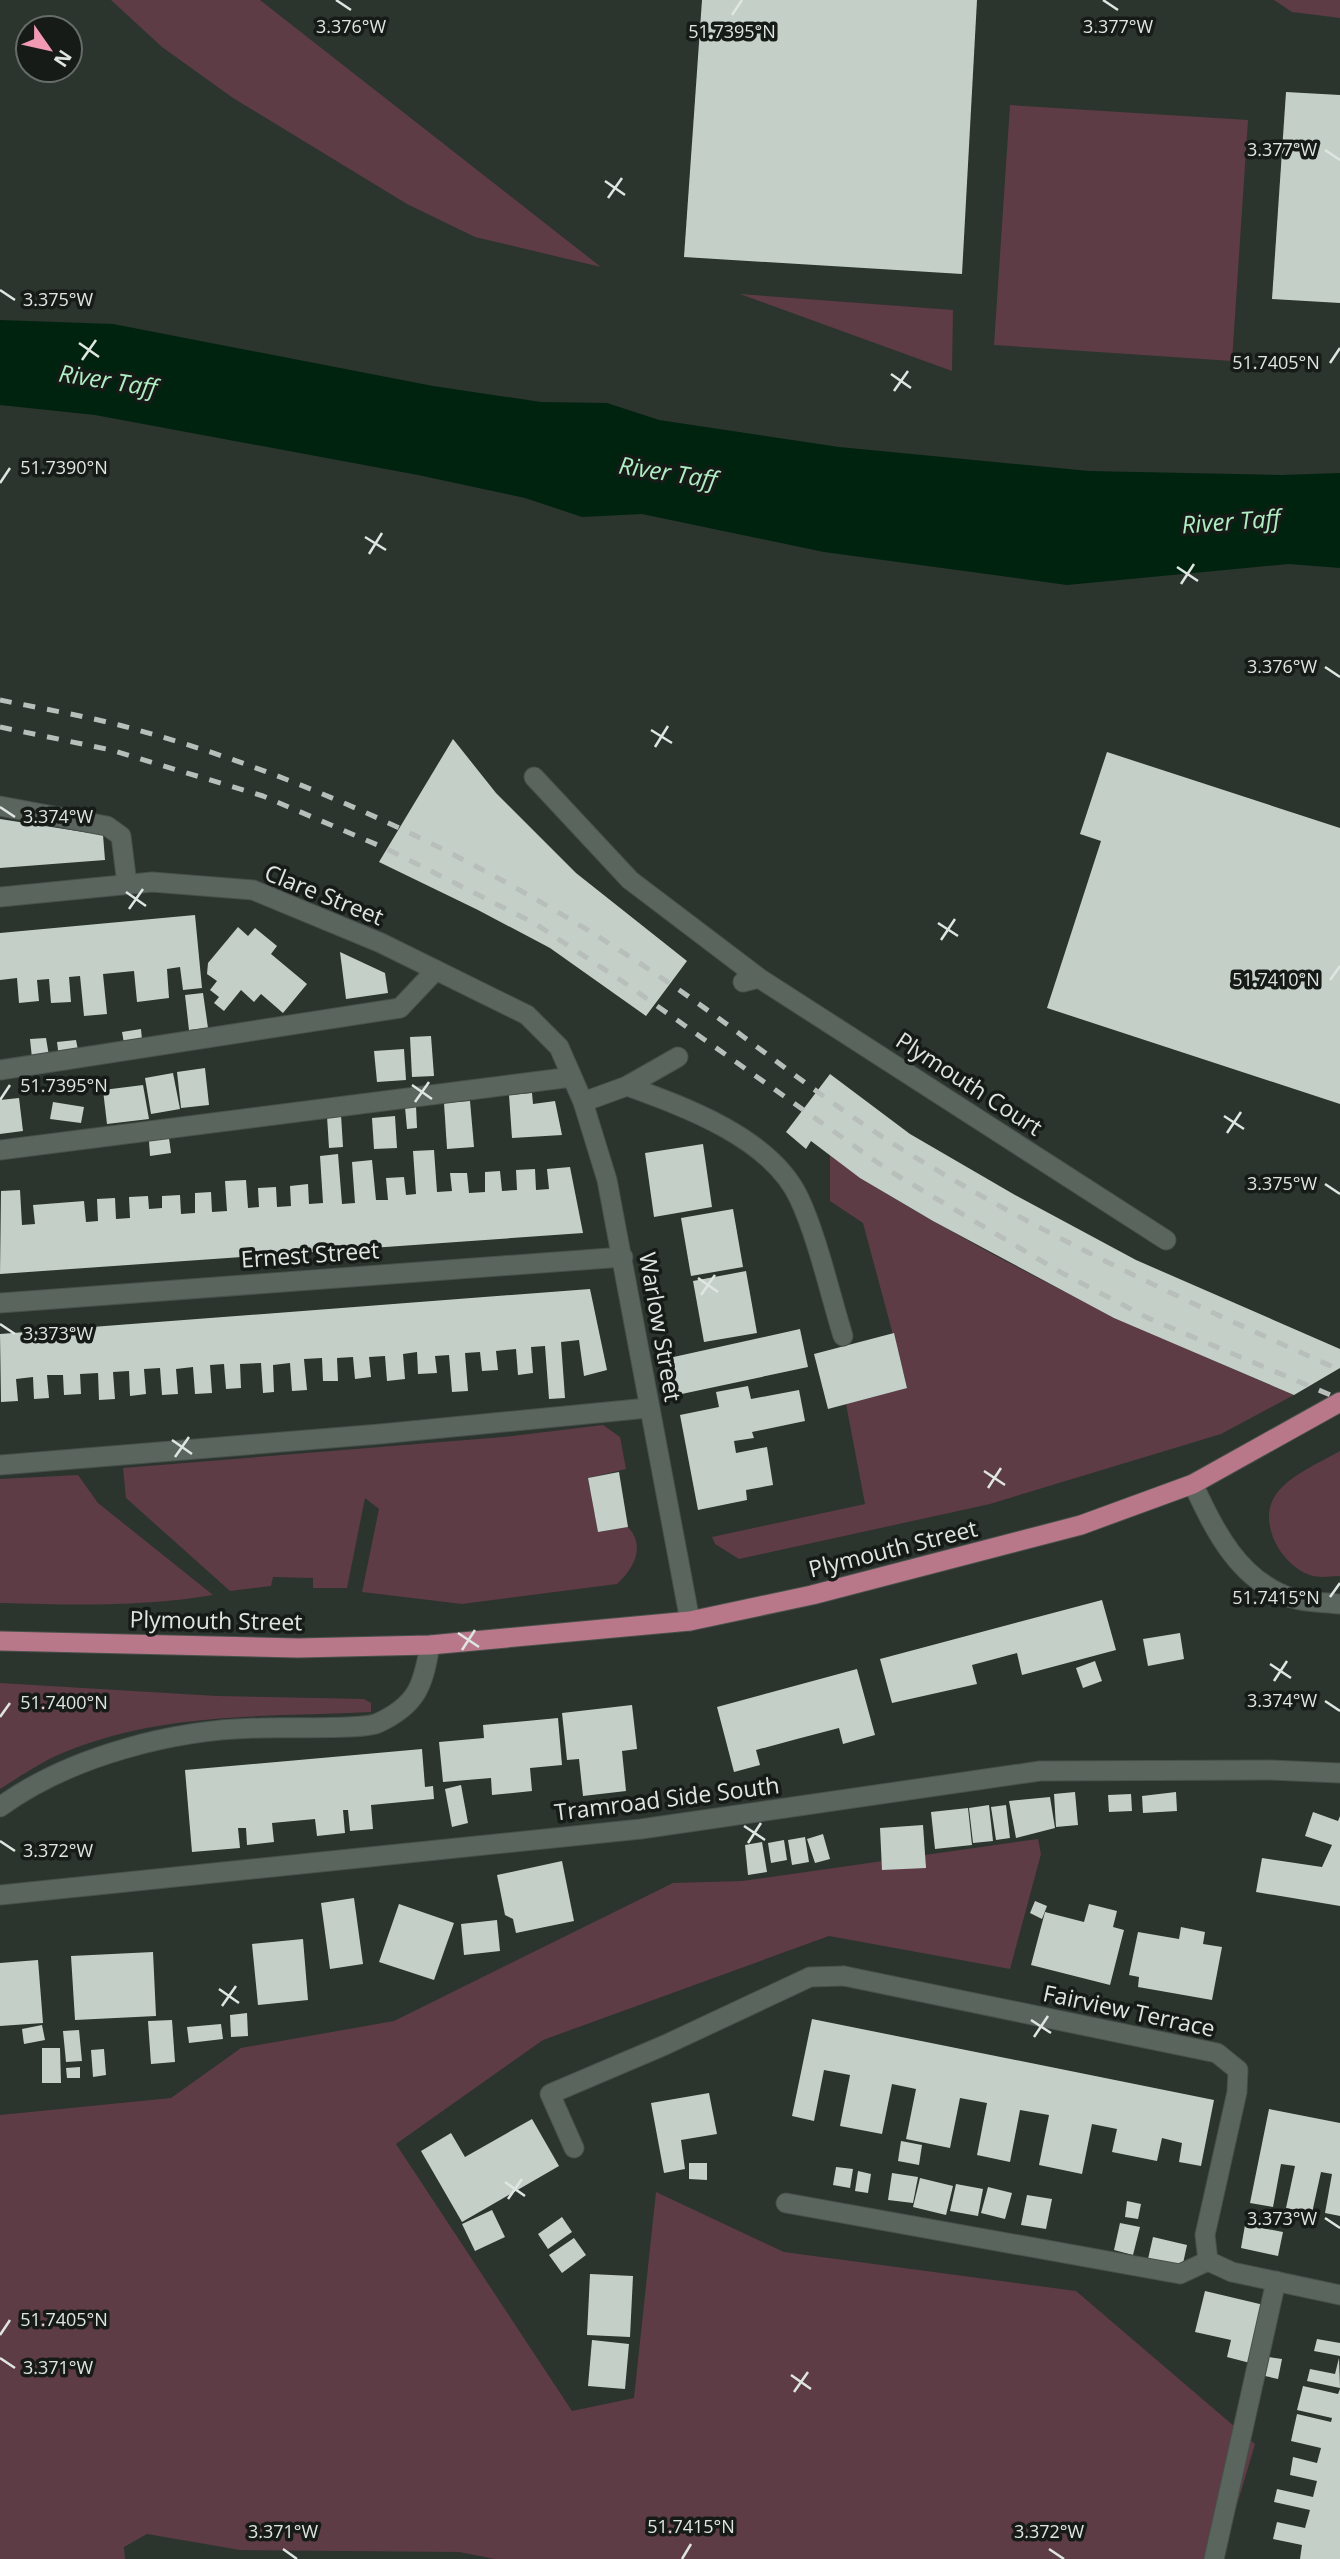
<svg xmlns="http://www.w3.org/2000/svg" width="1340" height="2559" font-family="'Open Sans',sans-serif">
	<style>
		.green { fill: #5d3c45 }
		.water { fill: #00230f }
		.building { fill: #c4d0c7 }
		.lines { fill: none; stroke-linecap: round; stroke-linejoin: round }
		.service-casing { stroke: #48504b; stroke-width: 21 }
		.minor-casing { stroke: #48504b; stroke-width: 21 }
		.primary-casing { stroke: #48504b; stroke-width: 21 }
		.service { stroke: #5a655d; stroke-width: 19 }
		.minor { stroke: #5a655d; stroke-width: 19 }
		.primary { stroke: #b8788a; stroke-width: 19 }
		.rail { stroke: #b8beba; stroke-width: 5; stroke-dasharray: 12 12; stroke-linecap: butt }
		.ticks { fill: none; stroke: #dfe5e1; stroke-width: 2.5 }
		.labels { text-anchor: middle; stroke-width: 7; stroke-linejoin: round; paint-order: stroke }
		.street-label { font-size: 23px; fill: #dfe5e1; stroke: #161b18 }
		.water-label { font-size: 24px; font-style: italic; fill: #afedc2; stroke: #161b18 }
		.ticks-label { font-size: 18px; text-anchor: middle; fill: #dfe5e1; stroke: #161b18; stroke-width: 7; stroke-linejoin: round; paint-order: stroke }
	</style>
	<rect width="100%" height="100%" fill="#2b342d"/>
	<g class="green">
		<polygon points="111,0 260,0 601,267 475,237 407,204 233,98 162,47"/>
		<polygon points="1274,0 1340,0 1340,18 1292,12"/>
		<polygon points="1010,105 1248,120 1232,361 994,345"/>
		<polygon points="740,294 953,310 952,371"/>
		<path d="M830,1155C876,1190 926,1217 976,1245C1079,1302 1185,1349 1294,1395L1221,1434L990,1504L739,1559L715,1544L712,1537L865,1504L846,1404L907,1387L863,1223L830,1201Z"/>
		<path d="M603,1425L620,1437L626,1469L588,1478L598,1532L628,1527C646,1547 634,1568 617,1584L462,1604L362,1592L379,1509L365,1498L347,1588H313V1578L273,1577L271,1586L230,1591L126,1498L123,1468L503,1437Z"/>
		<path d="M1340,1451V1576C1332,1576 1321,1578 1313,1576C1282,1568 1255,1521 1277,1493C1292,1474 1319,1463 1340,1451Z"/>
		<path d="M78,1475L98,1503L213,1595C142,1607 72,1605 0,1603V1479Z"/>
		<path d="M0,1683L217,1696L364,1699L371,1703V1712C269,1717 161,1712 65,1752C42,1761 21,1776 0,1789Z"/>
		<polygon points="1038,1839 1041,1854 1010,1969 829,1936 543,2040 396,2144 572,2411 634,2398 656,2192 784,2252 1076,2291 1255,2444 1221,2559 495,2559 459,2552 240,2550 147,2534 124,2547 125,2559 0,2559 0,2115 171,2098 241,2048 394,2021 673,1883 742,1881"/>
	</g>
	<polygon class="water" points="0,320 113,324 433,386 541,402 607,403 659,420 839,447 1089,471 1281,475 1340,473 1340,568 1289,564 1067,585 824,552 642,514 582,517 525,498 418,475 95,415 0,405"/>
	<g class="building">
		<polygon points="702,0 977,0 962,274 684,257"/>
		<polygon points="1286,92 1340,95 1340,303 1272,299"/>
		<polygon points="453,739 496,793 576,873 687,961 646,1016 550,948 478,910 379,862"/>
		<polygon points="1107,752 1340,828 1340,1104 1047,1008 1101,841 1080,834"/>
		<polygon points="0,819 103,835 105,860 0,868"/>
		<polygon points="195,915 202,988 183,990 180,967 167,969 169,998 137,1002 134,971 103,974 107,1014 84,1016 80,976 69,977 71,1002 51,1003 49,979 37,980 39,1001 19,1003 17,978 0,980 0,933"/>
		<polygon points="238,927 248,936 255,928 277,946 271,954 307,984 283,1013 261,994 254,1002 241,990 224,1011 214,1003 219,997 210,990 217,981 207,974 208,963"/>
		<polygon points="340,952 385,973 388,993 346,999"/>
		<polygon points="203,993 208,1028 189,1030 185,995"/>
		<polygon points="141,1029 142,1040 124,1043 122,1032"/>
		<polygon points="431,1036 434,1076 412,1077 410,1037"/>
		<polygon points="46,1038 49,1056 32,1058 30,1039"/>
		<polygon points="76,1040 79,1055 59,1058 57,1042"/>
		<polygon points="404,1049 406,1080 377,1082 374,1051"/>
		<polygon points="205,1068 209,1105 181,1108 177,1072"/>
		<polygon points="173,1073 180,1109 151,1114 145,1078"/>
		<polygon points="830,1074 910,1134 1015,1195 1136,1260 1340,1349 1340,1368 1294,1395 1114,1318 933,1221 860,1178 811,1141 806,1149 786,1132"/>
		<polygon points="143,1085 149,1119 107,1124 103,1090"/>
		<polygon points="532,1093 533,1104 555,1101 562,1135 512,1138 509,1095"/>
		<polygon points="19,1098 23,1131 0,1134 0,1100"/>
		<polygon points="470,1101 474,1147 447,1149 444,1103"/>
		<polygon points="53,1102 84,1107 81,1123 50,1119"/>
		<polygon points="416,1106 417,1128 407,1129 405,1107"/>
		<polygon points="341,1115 343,1147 329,1148 327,1116"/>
		<polygon points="395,1116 397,1148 374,1149 372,1118"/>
		<polygon points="169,1138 171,1153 150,1156 149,1141"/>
		<polygon points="703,1144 712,1207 654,1217 645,1153"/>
		<polygon points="434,1150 437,1192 452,1191 450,1173 467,1173 469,1193 485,1192 485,1172 500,1171 502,1191 517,1190 516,1170 535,1169 536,1190 549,1189 547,1169 570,1167 583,1233 0,1274 1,1191 20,1190 22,1225 35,1224 33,1205 84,1201 86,1222 98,1221 97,1199 115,1198 116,1219 130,1218 129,1197 148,1196 149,1209 162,1208 162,1196 180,1195 181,1214 195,1213 195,1193 211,1192 212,1212 227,1211 225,1181 246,1180 248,1208 259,1207 258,1188 276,1187 277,1207 291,1206 290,1186 308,1184 309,1204 323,1203 320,1156 338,1154 342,1204 355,1203 352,1162 372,1160 376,1200 388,1200 386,1178 404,1177 406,1195 416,1194 413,1151"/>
		<polygon points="733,1209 743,1267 691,1276 681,1218"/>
		<polygon points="746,1271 757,1333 704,1342 693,1281"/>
		<polygon points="590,1289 607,1370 584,1376 579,1340 561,1342 565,1398 549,1399 545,1346 531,1347 533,1373 518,1375 516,1349 496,1351 498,1370 482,1371 480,1352 465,1353 468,1391 452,1392 449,1355 435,1356 437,1373 418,1374 417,1352 403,1354 405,1379 387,1381 385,1356 369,1357 371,1377 355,1379 353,1357 337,1358 338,1381 323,1381 322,1358 304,1359 307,1390 292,1391 290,1363 273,1365 274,1392 263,1393 261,1363 240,1364 241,1388 226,1389 224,1364 210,1365 212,1393 195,1394 193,1367 176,1369 178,1394 162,1395 160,1368 144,1369 146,1394 130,1396 129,1371 113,1372 115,1399 99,1400 98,1373 80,1374 81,1394 64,1395 63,1375 47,1375 49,1398 34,1399 33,1377 16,1379 18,1401 1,1402 0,1334"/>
		<polygon points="800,1329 808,1367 677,1395 669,1358"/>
		<polygon points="894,1333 907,1388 828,1409 814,1354"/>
		<polygon points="748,1386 751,1399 799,1390 805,1421 752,1432 754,1438 734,1441 736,1453 767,1447 773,1485 746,1490 747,1500 698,1510 680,1415 719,1407 716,1392"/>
		<polygon points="619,1472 628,1527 598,1532 588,1478"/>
		<polygon points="1102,1600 1116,1650 1022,1675 1017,1653 972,1665 977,1684 892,1703 880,1659"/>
		<polygon points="1180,1633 1184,1659 1148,1666 1143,1639"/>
		<polygon points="1095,1661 1102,1681 1083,1688 1076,1668"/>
		<polygon points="857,1669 875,1735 843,1744 839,1728 797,1739 756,1750 760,1765 734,1772 717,1707"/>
		<polygon points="632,1705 637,1749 622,1751 626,1791 583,1796 579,1759 567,1760 562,1713"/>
		<polygon points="558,1718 562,1765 530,1768 532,1791 492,1795 491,1778 443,1782 439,1742 484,1738 483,1725"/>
		<polygon points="422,1749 425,1787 433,1786 434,1799 371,1805 373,1829 350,1831 348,1810 343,1810 345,1833 317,1836 315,1819 272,1823 274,1842 247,1845 246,1828 238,1828 240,1848 192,1852 185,1770"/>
		<polygon points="461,1785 468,1823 452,1827 445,1789"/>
		<polygon points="1075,1792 1078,1825 1056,1827 1054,1794"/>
		<polygon points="1176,1792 1177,1811 1143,1813 1142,1796"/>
		<polygon points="1131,1794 1132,1811 1109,1812 1108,1795"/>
		<polygon points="1050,1797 1055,1828 1016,1838 1009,1801"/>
		<polygon points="989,1805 993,1841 973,1843 969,1808"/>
		<polygon points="1006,1805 1010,1838 996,1840 991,1807"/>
		<polygon points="968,1808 972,1845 935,1849 931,1812"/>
		<polygon points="1313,1812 1338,1821 1340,1816 1340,1906 1256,1892 1262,1858 1322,1867 1332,1845 1305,1836"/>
		<polygon points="923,1825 926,1868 882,1870 880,1828"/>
		<polygon points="823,1834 830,1859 815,1863 807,1839"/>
		<polygon points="805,1837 809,1862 792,1865 788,1840"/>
		<polygon points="784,1840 787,1860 771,1863 768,1843"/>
		<polygon points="762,1842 767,1872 748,1875 745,1845"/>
		<polygon points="562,1861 574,1921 516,1933 513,1919 505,1915 497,1875"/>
		<polygon points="354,1898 363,1964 330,1969 321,1903"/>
		<polygon points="1035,1901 1047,1906 1042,1919 1030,1913"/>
		<polygon points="399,1904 454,1923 434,1980 379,1962"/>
		<polygon points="1089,1904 1117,1911 1113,1927 1124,1930 1110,1985 1031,1965 1045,1912 1084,1922"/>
		<polygon points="497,1920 500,1951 464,1955 461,1924"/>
		<polygon points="1181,1927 1205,1932 1203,1944 1222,1947 1212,2000 1138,1987 1139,1977 1129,1975 1138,1932 1179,1939"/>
		<polygon points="303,1939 308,2000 258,2005 252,1944"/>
		<polygon points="153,1952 156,2016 75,2020 71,1956"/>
		<polygon points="38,1960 43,2023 0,2026 0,1963"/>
		<polygon points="247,2013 248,2036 231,2037 230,2015"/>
		<polygon points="812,2019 1214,2100 1201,2166 1179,2162 1182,2143 1162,2138 1157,2161 1112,2152 1117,2129 1092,2124 1082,2174 1039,2165 1049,2115 1020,2110 1010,2162 977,2155 987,2103 960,2098 950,2148 906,2139 916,2089 892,2084 882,2134 840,2126 850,2075 824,2070 814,2121 792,2116"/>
		<polygon points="172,2020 175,2062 151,2064 148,2021"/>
		<polygon points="221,2024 223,2039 189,2043 187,2027"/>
		<polygon points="42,2025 45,2040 24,2044 22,2029"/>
		<polygon points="79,2030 82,2061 66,2062 63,2031"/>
		<polygon points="42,2048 60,2048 61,2083 42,2083"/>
		<polygon points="104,2049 106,2075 93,2077 91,2050"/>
		<polygon points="80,2067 80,2078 67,2078 66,2068"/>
		<polygon points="709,2093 717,2134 681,2140 685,2169 664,2173 651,2103"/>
		<polygon points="1269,2109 1340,2123 1340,2216 1325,2213 1332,2174 1321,2172 1312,2213 1286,2208 1295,2166 1281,2164 1273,2207 1250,2203"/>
		<polygon points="532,2119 559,2166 462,2222 421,2151 451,2133 465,2157"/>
		<polygon points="901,2141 922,2145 919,2165 898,2161"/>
		<polygon points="689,2163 707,2163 707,2180 689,2179"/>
		<polygon points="836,2167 853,2169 850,2188 833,2185"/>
		<polygon points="858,2171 871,2174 868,2193 855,2191"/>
		<polygon points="892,2173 918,2177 913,2203 888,2200"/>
		<polygon points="920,2178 953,2186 946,2215 913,2207"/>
		<polygon points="956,2184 983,2189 978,2216 950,2211"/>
		<polygon points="988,2187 1012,2193 1005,2219 981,2213"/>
		<polygon points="1027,2195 1052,2199 1046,2229 1021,2225"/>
		<polygon points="1127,2201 1141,2204 1138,2219 1125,2217"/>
		<polygon points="492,2210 505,2237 475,2251 462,2224"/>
		<polygon points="562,2217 572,2232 548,2249 538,2234"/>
		<polygon points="1120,2223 1140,2227 1133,2255 1114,2250"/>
		<polygon points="1245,2225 1283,2232 1278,2256 1241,2248"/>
		<polygon points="1153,2237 1187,2245 1182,2268 1148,2259"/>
		<polygon points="574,2238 586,2255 562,2273 549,2255"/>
		<polygon points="590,2274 633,2276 630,2337 587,2335"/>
		<polygon points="1205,2291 1264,2305 1250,2363 1227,2357 1231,2340 1195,2332"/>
		<polygon points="1317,2339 1340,2343 1340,2356 1314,2351"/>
		<polygon points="592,2340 629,2344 625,2389 588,2386"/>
		<polygon points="1269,2357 1282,2359 1278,2379 1265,2376"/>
		<polygon points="1339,2358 1340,2388 1307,2381 1310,2369 1335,2374"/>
		<polygon points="1303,2386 1338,2394 1340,2389 1340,2559 1300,2559 1302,2545 1273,2539 1277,2522 1305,2528 1310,2510 1274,2502 1277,2489 1313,2497 1317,2481 1290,2475 1293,2457 1317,2463 1321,2448 1291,2441 1297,2414 1331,2422 1332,2418 1297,2410"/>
	</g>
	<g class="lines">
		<defs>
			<g id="service">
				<polyline points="534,777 630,880 759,978"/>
				<polyline points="0,806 107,826 121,836 127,884"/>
				<polyline points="743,982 759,978 1166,1240"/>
				<polyline points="0,1070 400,1008 436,970"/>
				<path d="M627,1086C685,1107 771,1138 799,1198C817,1236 830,1294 843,1336"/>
				<polyline points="583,1102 627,1086 678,1057"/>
				<polyline points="0,1150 572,1077"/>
				<polyline points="0,1465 380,1434 648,1408"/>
				<polyline points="574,2148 550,2094 665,2045 810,1977 844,1976"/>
				<polyline points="786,2203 1180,2274 1208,2261"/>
				<polyline points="1214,2559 1276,2281"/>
			</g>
			<g id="minor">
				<polyline points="0,897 152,882 253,890 381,943 527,1015 559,1047 583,1102 607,1180 690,1621"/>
				<polyline points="0,1303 623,1257"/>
				<path d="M1193,1484C1215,1531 1239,1581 1292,1598C1307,1603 1325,1602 1340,1604"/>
				<path d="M0,1807C70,1756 175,1729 261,1728C282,1727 364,1730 378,1723C417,1705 423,1686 430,1645"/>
				<polyline points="0,1895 641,1829 1040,1771 1270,1770 1340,1773"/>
				<polyline points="844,1976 1217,2053 1238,2070 1237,2092 1205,2235 1208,2261 1232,2272 1340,2295"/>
			</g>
			<polyline id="primary" points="0,1641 298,1648 430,1645 690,1621 812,1595 1081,1525 1193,1484 1340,1402"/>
		</defs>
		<use href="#service" class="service-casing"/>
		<use href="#minor" class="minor-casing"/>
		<use href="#primary" class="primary-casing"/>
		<use href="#service" class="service"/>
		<use href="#minor" class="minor"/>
		<use href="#primary" class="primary"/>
		<g class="rail">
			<path d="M0,700C39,708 80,715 119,725C312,775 508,872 672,985C749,1038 821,1099 900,1148C1041,1235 1189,1303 1340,1370"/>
			<polyline points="0,727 111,750 263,796 387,849 534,923 622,981 888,1170 1062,1273 1148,1318 1340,1399"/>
		</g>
	</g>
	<path class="ticks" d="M336,0L351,10M1103,0L1118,10M732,15L742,0M1325,150L1340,160M605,181L625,195M608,198L622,178M0,290L15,300M79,343L99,357M82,360L96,340M1330,363L1340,348M891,374L911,388M894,391L908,371M0,483L10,468M365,537L386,550M369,554L382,533M1177,567L1198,581M1181,584L1194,564M1325,667L1340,677M651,730L672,743M655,747L668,726M0,807L15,817M126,892L146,906M129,909L143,889M938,923L958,936M941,940L955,919M1330,980L1340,966M412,1085L432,1099M0,1100L10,1085M415,1102L429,1082M1224,1116L1244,1129M1227,1133L1241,1112M1325,1184L1340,1194M698,1278L718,1292M701,1295L715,1275M0,1324L15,1334M172,1440L192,1454M175,1457L189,1437M984,1471L1005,1485M988,1488L1001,1468M1330,1597L1340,1583M458,1633L479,1647M462,1650L475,1630M1270,1664L1291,1678M1274,1681L1287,1661M1325,1701L1340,1711M0,1717L10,1703M744,1826L765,1840M0,1841L15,1851M748,1843L761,1823M219,1989L239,2003M222,2006L236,1986M1031,2020L1051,2033M1034,2037L1048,2016M505,2182L525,2196M508,2199L522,2179M1325,2218L1340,2228M0,2335L10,2320M0,2358L15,2368M791,2375L811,2389M794,2392L808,2372M283,2549L297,2559M1049,2549L1064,2559M682,2559L691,2544"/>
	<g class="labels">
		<g class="street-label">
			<text transform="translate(324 895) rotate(22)" y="8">Clare Street</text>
			<text transform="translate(969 1084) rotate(33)" y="8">Plymouth Court</text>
			<text transform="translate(310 1255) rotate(-4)" y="8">Ernest Street</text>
			<text transform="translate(660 1327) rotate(80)" y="8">Warlow Street</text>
			<text transform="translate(893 1549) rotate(-14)" y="8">Plymouth Street</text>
			<text transform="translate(216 1621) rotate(1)" y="8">Plymouth Street</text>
			<text transform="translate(667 1799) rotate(-7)" y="8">Tramroad Side South</text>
			<text transform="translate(1129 2011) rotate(12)" y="8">Fairview Terrace</text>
		</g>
		<g class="water-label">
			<text transform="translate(108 381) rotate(9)" y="8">River Taff</text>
			<text transform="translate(668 473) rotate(9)" y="8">River Taff</text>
			<text transform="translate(1231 522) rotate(-4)" y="8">River Taff</text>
		</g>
	</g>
	<g class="ticks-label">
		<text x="351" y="33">3.376°W</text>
		<text x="1118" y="33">3.377°W</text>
		<text x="732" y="38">51.7395°N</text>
		<text x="1282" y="156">3.377°W</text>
		<text x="58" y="306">3.375°W</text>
		<text x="1276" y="369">51.7405°N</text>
		<text x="64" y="474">51.7390°N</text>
		<text x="1282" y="673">3.376°W</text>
		<text x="58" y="823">3.374°W</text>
		<text x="1276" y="986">51.7410°N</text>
		<text x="64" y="1092">51.7395°N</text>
		<text x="1282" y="1190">3.375°W</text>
		<text x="58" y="1340">3.373°W</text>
		<text x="1276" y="1604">51.7415°N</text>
		<text x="1282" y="1707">3.374°W</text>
		<text x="64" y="1709">51.7400°N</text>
		<text x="58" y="1857">3.372°W</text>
		<text x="1282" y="2225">3.373°W</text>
		<text x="64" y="2326">51.7405°N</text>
		<text x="58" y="2374">3.371°W</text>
		<text x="691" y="2533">51.7415°N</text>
		<text x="283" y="2538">3.371°W</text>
		<text x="1049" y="2538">3.372°W</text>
	</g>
	<g transform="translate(49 49) rotate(124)"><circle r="33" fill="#161b18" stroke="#666c68" stroke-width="2"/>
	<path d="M0-5L12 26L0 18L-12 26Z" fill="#f19ab3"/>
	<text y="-10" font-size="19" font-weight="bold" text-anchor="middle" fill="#dfe5e1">N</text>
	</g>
</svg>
